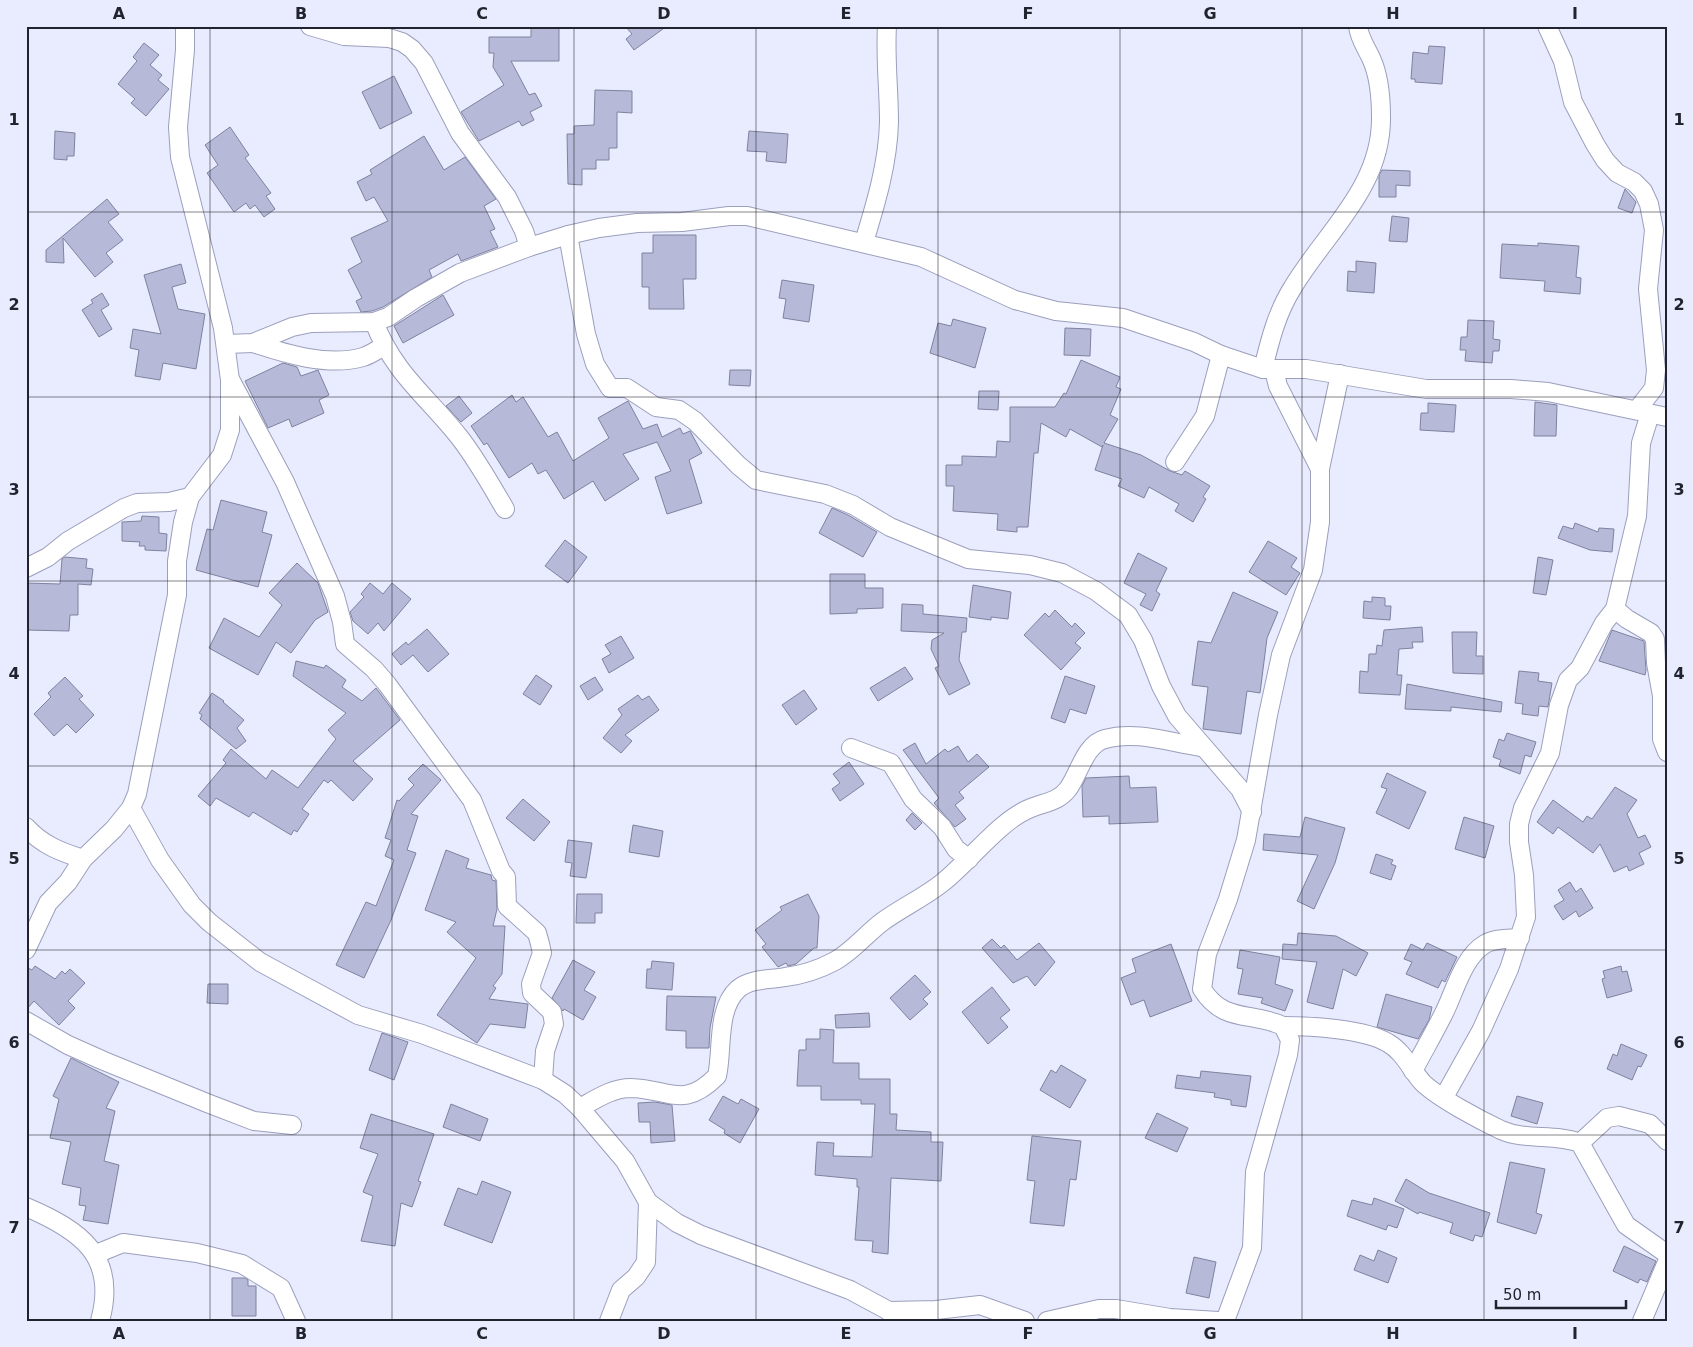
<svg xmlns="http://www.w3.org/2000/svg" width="1693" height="1347" font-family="'DejaVu Sans',sans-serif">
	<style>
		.building { fill: #b6bad8; stroke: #7f829e }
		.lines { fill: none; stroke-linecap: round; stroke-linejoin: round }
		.street-casing { stroke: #9b9fbc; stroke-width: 20 }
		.street { stroke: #fff; stroke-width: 18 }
		.grid { fill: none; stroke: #21232e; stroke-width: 1; stroke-opacity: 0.55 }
		.neatline { fill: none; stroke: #21232e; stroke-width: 2 }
		.grid-label { font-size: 16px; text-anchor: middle; font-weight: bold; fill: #21232e }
	</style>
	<rect width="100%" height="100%" fill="#e9ecfe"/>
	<g class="building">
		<polygon points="531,26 559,26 559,61 511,61 529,95 535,93 542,106 530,112 534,120 522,126 519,121 479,141 461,112 504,85 493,67 494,53 489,53 489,37 531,37"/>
		<polygon points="625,26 667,26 634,50 626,39 632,34"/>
		<polygon points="144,43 159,55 150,65 162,75 158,80 169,89 146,116 131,103 135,99 118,84 137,61 133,57"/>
		<polygon points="1429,46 1445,47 1442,84 1415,82 1415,79 1411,79 1413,52 1428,54"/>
		<polygon points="394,76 412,113 380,129 362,92"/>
		<polygon points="595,90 632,91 632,113 617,112 617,148 609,148 609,160 596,160 596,169 582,169 582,185 568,184 567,134 574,134 574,126 594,125"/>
		<polygon points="230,127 249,155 245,158 271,193 266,196 275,209 264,217 255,205 250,209 246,203 234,212 207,173 218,165 205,145"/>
		<polygon points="55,131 75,133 74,156 67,156 67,160 54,159"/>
		<polygon points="749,131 788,134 786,163 766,161 767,152 747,151"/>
		<polygon points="424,136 444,170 465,157 496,199 484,206 495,229 490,231 498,247 461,261 458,254 429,270 432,277 383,307 372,311 361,312 356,301 362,298 348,270 362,262 351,238 388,221 374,197 366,201 357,182 372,174 370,170"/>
		<polygon points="1382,170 1410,171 1410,186 1396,185 1396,197 1379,197 1379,175"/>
		<polygon points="1625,189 1636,202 1632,213 1618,208"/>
		<polygon points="107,199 119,214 108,222 123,240 106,253 113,262 95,277 63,238 64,263 46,262 46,250"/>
		<polygon points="1392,216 1409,218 1407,242 1389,241"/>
		<polygon points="653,235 696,235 696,279 683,279 684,309 649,309 649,287 642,287 642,253 653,253"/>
		<polygon points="1538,243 1579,246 1576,277 1581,278 1580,294 1544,291 1545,281 1500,278 1502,244 1538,246"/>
		<polygon points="1356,261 1376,263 1374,293 1347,291 1348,271 1356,272"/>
		<polygon points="181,264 186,283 172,287 178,309 205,314 196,369 163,363 160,380 135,376 139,350 130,348 133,329 161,334 144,275"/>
		<polygon points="782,280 814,285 809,322 783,318 786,299 779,298"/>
		<polygon points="102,293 109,305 101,310 112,329 99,337 82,310 93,303 91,300"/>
		<polygon points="443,295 454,315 403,343 394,326"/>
		<polygon points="953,319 986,328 975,368 930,353 938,323 951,326"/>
		<polygon points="1468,320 1494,321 1493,339 1500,340 1499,351 1493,351 1492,363 1465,361 1466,350 1460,350 1461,337 1467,337"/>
		<polygon points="1065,328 1091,329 1090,356 1064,355"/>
		<polygon points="1081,360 1120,377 1116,387 1121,389 1110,415 1118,419 1104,443 1141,455 1170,471 1182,475 1185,471 1210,486 1203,497 1206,499 1193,522 1175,511 1179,504 1149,487 1144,498 1118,486 1122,479 1095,470 1103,445 1102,447 1070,429 1066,437 1041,423 1038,453 1034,453 1028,527 1017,527 1017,532 997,530 998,514 953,511 954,486 946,486 946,465 962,465 962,456 996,457 997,441 1010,442 1010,407 1055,407 1064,393 1066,394"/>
		<polygon points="283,363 297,367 301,376 318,370 329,395 319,400 324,413 292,427 289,419 268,428 245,381"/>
		<polygon points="730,370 751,370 750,386 729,385"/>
		<polygon points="979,391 999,391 998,410 978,409"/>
		<polygon points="512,395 516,402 523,397 548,437 557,432 573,461 609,438 598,418 628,401 643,429 657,424 662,437 680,428 683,434 690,431 702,453 689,460 702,503 667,514 655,477 671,471 657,442 623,454 639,479 605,501 593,481 564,499 546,470 538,474 532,463 509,478 487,443 484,445 471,426"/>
		<polygon points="459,396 472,413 461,422 446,406"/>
		<polygon points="1535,402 1557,405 1556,436 1534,436"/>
		<polygon points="1428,403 1456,405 1454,432 1420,430 1421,413 1428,413"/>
		<polygon points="221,500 267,512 262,532 272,535 258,587 196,570 207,529 213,530"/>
		<polygon points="832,508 848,515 877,532 863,557 819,533"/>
		<polygon points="142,516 159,517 159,533 167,534 166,551 145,550 145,546 139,546 140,542 122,541 122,522 141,521"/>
		<polygon points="1575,523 1598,532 1599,528 1614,529 1612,552 1590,550 1558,538 1563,526 1573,529"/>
		<polygon points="565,540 587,557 568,583 545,566"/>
		<polygon points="1268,541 1297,558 1291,567 1300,573 1286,595 1249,572"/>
		<polygon points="1138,553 1167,568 1156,591 1160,594 1152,611 1140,605 1146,594 1124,583"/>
		<polygon points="65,557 87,559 86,568 93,569 91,585 78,584 78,615 70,615 69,631 26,630 26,583 60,584 62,559"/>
		<polygon points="1538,557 1553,560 1546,595 1533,593"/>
		<polygon points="297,563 318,583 328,612 315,620 291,653 276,642 258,675 209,648 224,618 259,637 282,605 269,593"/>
		<polygon points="830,574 865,574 865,588 883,588 883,608 857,609 857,613 830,614"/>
		<polygon points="370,583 383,594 392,583 411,599 384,631 378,623 368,634 353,621 350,612 364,597 361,594"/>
		<polygon points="973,585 1011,592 1008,619 991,617 991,620 969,617"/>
		<polygon points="1233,592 1278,612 1267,638 1260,693 1247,691 1241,734 1203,729 1208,687 1192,685 1198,641 1211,643"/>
		<polygon points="1372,597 1385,598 1385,606 1391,606 1390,620 1363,618 1364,601 1372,602"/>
		<polygon points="902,604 923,605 923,614 967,618 966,632 962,632 959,660 970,684 949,695 935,668 939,666 931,649 932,640 944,633 901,631"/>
		<polygon points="1055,610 1072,627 1075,623 1085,633 1075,643 1081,648 1061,670 1024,635 1045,613 1049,617"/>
		<polygon points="1422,627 1423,642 1412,642 1413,648 1399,649 1397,675 1402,675 1400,695 1359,693 1360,671 1368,672 1369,654 1376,654 1377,645 1382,646 1384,630"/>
		<polygon points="427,629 449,654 428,672 413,655 401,665 392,654 406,642 408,645"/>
		<polygon points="1612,630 1644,641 1646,670 1645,675 1599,661"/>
		<polygon points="1452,632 1477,632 1476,656 1483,656 1483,674 1453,673"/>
		<polygon points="621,636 634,658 609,673 602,659 611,654 605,645"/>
		<polygon points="296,661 324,668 326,665 346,680 342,687 362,701 376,688 400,720 353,761 373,779 353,801 331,780 328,783 324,780 302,809 309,814 297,832 294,830 291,835 253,812 249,817 216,798 210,806 198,796 226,763 223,760 231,749 266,779 272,770 298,788 336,739 328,730 346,713 293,676"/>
		<polygon points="905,667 913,679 878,701 870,688"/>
		<polygon points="1519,671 1539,673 1538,681 1552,683 1548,707 1539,706 1538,716 1522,714 1523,704 1515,703"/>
		<polygon points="536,675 552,686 540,705 523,694"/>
		<polygon points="1065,676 1095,686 1086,714 1070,709 1065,723 1051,718"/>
		<polygon points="65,677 83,696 79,699 94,715 76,733 67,724 54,736 34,714 51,697 48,693"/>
		<polygon points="595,677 603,690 588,700 580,686"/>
		<polygon points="1407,684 1502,702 1501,712 1451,707 1451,711 1405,709"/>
		<polygon points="804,690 817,709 796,725 782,705"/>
		<polygon points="212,693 224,701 223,702 244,720 237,728 246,741 236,749 200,719 202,715 199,713"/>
		<polygon points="638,695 642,700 649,696 659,710 625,735 632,741 621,753 603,738 622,715 618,709"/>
		<polygon points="1507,733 1536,742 1531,757 1525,755 1520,774 1499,766 1501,760 1493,757 1499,739 1504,741"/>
		<polygon points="915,743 926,764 945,749 948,752 958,746 968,762 977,754 989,767 959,792 964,798 955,805 966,819 955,827 934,803 939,798 903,750"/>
		<polygon points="849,762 864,784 840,801 832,789 840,783 833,774"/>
		<polygon points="423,764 441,780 411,814 418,816 407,850 416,853 391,920 364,978 336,965 366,902 376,906 394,860 385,856 391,840 385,838 397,800 399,801 414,785 408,779"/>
		<polygon points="1387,773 1426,792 1409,829 1376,813 1387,789 1381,787"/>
		<polygon points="1129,776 1130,788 1156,787 1158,822 1109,824 1109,816 1083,817 1082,786 1086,778"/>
		<polygon points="1615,787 1637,800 1627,814 1638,838 1645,835 1651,847 1639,853 1644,864 1629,871 1627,866 1614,872 1600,844 1593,853 1558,827 1553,834 1537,822 1553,800 1583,822 1587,816 1592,819"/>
		<polygon points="523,799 550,822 534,841 506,818"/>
		<polygon points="912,813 922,823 915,830 906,820"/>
		<polygon points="1305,817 1345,828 1335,863 1314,909 1297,901 1318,855 1263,850 1264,834 1300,837"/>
		<polygon points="1464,817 1494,826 1485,858 1455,849"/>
		<polygon points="633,825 663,831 659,857 629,852"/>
		<polygon points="568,840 592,843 586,878 570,876 572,863 565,862"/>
		<polygon points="446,850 469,859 466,868 491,875 492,880 496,881 497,909 493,926 505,926 502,974 493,986 496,988 489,999 528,1004 525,1028 490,1024 477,1043 437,1015 476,958 447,932 456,922 425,910"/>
		<polygon points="1376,854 1393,860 1391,864 1396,866 1391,880 1370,873"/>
		<polygon points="1570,882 1576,892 1581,888 1593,908 1579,917 1576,911 1563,920 1554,906 1564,900 1558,890"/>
		<polygon points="577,894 602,894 602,913 595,913 595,923 576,923"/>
		<polygon points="808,894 819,916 817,948 814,948 796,964 788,966 786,963 778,967 762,947 766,944 755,930 782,910 780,907"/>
		<polygon points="1298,933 1336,936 1368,953 1356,976 1343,969 1333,1009 1307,1002 1317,962 1282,959 1283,944 1297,945"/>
		<polygon points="992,939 1001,948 1004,945 1017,960 1039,943 1055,962 1035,986 1027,976 1013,983 982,948"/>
		<polygon points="1427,943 1457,957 1445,982 1442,980 1438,988 1406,974 1412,962 1404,959 1411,944 1423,950"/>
		<polygon points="1171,944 1192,1001 1150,1017 1144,1000 1131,1005 1121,978 1136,972 1132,959"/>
		<polygon points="1240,950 1280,957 1275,984 1293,990 1285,1011 1261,1003 1263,998 1238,994 1243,969 1237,968"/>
		<polygon points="573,960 595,972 584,990 596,997 583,1020 564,1009 563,1011 552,998"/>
		<polygon points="652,961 674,963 672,990 646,988 647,969 651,969"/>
		<polygon points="35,966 55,979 62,971 65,974 70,969 85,983 68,1001 75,1008 59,1025 34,1001 26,1010 26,967 32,970"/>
		<polygon points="1621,966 1622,972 1627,971 1632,991 1607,998 1602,979 1605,978 1603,971"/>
		<polygon points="915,975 931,992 923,999 928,1004 910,1020 890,998"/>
		<polygon points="208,984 228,984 228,1004 207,1003"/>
		<polygon points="992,987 1010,1010 1000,1018 1008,1027 988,1044 962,1012"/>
		<polygon points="1386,994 1432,1007 1429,1020 1418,1039 1377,1027"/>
		<polygon points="667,996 716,997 710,1028 709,1048 686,1048 686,1031 666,1030"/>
		<polygon points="869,1013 870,1027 836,1028 835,1015"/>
		<polygon points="820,1029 834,1030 833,1063 859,1063 859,1079 890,1079 890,1114 897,1114 896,1130 931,1132 931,1142 943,1142 941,1181 891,1178 888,1254 872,1252 873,1241 855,1240 859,1187 857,1187 857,1179 815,1175 817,1142 834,1143 833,1156 872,1157 875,1104 861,1104 861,1100 821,1100 821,1086 797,1086 799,1050 806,1050 806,1039 820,1039"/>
		<polygon points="382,1033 408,1042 394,1080 369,1070"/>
		<polygon points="1621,1044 1647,1055 1641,1067 1638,1066 1632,1080 1607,1069 1613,1054 1617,1056"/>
		<polygon points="71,1058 119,1082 106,1108 115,1111 104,1161 119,1165 108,1224 83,1220 86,1206 79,1205 81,1188 62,1184 71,1142 50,1138 59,1099 53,1096"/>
		<polygon points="1061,1065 1086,1080 1070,1108 1040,1090 1051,1070 1056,1073"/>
		<polygon points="1201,1071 1251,1076 1246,1107 1231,1105 1231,1100 1214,1097 1215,1093 1175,1088 1177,1075 1200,1078"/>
		<polygon points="723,1096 738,1104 741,1099 759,1109 740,1143 724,1133 725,1130 709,1120"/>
		<polygon points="1517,1096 1543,1103 1537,1124 1511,1116"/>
		<polygon points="655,1102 672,1105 675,1141 651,1143 650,1122 639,1122 638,1103"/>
		<polygon points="451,1104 488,1119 480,1141 443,1127"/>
		<polygon points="1157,1113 1188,1128 1177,1152 1145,1138"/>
		<polygon points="371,1114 434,1134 418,1181 421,1182 412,1207 401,1203 395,1246 361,1241 373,1196 363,1192 378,1154 360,1148"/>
		<polygon points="1032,1136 1081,1141 1076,1180 1070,1179 1064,1226 1030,1223 1035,1181 1027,1180"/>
		<polygon points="1510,1162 1545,1169 1536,1213 1542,1215 1536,1234 1497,1222"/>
		<polygon points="1406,1179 1429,1193 1490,1213 1482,1237 1475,1235 1473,1241 1450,1233 1453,1223 1419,1212 1418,1214 1395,1201"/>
		<polygon points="482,1181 511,1192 492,1243 444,1225 458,1188 477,1195"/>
		<polygon points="1374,1198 1404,1209 1397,1228 1388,1225 1386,1230 1347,1216 1352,1200 1372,1205"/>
		<polygon points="1624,1246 1656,1261 1647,1282 1640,1279 1638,1283 1613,1271"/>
		<polygon points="1378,1250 1397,1258 1388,1283 1354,1270 1360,1255 1374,1261"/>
		<polygon points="1194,1257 1216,1262 1209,1298 1186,1293"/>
		<polygon points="232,1278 245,1278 248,1280 248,1286 256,1286 256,1316 232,1316"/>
	</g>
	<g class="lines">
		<defs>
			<g id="street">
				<polyline points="310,26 344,36 389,38 402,42 412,49 424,63 460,133 507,197 524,231 529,247"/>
				<polyline points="1547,26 1563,61 1573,102 1595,144 1605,160 1617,173 1634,182 1643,191 1649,204 1654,230 1648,289 1656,370 1654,388 1637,410"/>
				<polyline points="568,235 586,334 595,364 610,388 627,388 656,407 679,410 695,421 738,465 756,480 825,494 853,505 890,527 968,559 1030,565 1062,573 1096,591 1128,615 1143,640 1161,686 1177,716 1240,789 1252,812"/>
				<path d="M864,242C876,203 888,163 889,122C889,90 885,58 887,26"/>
				<path d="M374,322C395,375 427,396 460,438C477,460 491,485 505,509"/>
				<path d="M253,343C286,354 328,367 363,357C370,355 377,350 384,346"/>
				<polyline points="226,344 253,343 292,327 311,323 374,322 388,317 416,298 460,273 529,247 568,235 599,228 637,223 682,222 729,216 747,216 921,257 1015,300 1056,311 1123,318 1194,342 1221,355 1263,369 1306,369 1426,389 1511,389 1548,392 1667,417"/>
				<path d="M1263,369C1270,340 1277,312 1293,287C1326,232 1382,187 1381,117C1381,98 1379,75 1371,58C1366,47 1359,38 1358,26"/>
				<polyline points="1274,370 1278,386 1320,469"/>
				<polyline points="231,381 285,482 335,596 342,622 345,644 374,669 387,684 472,800 501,871 506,877 507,906 537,933 540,944 542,953 531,984 532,993 552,1012 554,1024 545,1051 543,1080"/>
				<polyline points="1175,462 1205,416 1221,355"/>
				<polyline points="26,568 48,557 68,541 124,508 137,503 169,502 190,497"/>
				<polyline points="1615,609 1627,619 1651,633 1655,639 1656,663 1662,696 1662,739 1667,752"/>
				<polyline points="851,748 891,763 913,799 942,827 956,849 969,859"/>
				<polyline points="131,808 160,860 192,905 209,922 260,962 358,1015 422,1034 543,1080 565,1094 580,1108 625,1161 648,1202 677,1223 701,1235 850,1290 889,1311 896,1321"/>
				<path d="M26,827C42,845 61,852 83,859"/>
				<polyline points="26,950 48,903 68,882 83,859 114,829 131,808 137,794 177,595 177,561 183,522 190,497 222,455 230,430 230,380 223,328 180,157 178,127 185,50 185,26"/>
				<polyline points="26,1021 68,1045 104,1061 207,1103 254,1121 292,1125"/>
				<path d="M1283,1026C1311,1026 1365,1029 1388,1043C1404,1052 1411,1070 1423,1083C1440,1099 1480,1120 1501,1130C1526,1141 1555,1133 1580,1143L1626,1225L1667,1254"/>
				<path d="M1413,1071C1423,1052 1434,1033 1444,1013C1455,991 1463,957 1485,944C1495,938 1508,939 1520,938"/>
				<polyline points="1444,1097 1481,1031 1509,969 1526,917 1524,875 1519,842 1519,824 1523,808 1550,753 1559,705 1568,680 1580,668 1604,623 1615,609 1637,516 1641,443 1650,414"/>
				<path d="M580,1108C596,1099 612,1088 631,1088C670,1089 683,1110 717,1076C723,1050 716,1009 738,989C751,978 770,980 785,977C802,975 820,969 835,961C853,951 866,934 882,922C901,908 923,898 942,883C969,862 1001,819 1031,808C1045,802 1058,802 1068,789C1079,774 1085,744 1105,739C1137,730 1171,743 1202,747"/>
				<polyline points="1580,1143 1607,1118 1619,1116 1650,1124 1667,1141"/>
				<path d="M26,1207C80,1230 118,1256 100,1321"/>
				<polyline points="96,1254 123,1243 197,1253 242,1264 281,1288 296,1321"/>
				<polyline points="889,1311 936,1310 980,1305 1025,1321"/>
				<polyline points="609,1321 621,1290 636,1277 646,1262 648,1202"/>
				<polyline points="1047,1321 1099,1309 1116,1309 1170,1318 1218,1321"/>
				<path d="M1225,1321L1252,1248L1255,1172L1288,1055L1290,1040L1283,1026C1251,1011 1224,1024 1202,989L1207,954L1228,899L1246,840L1268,715L1281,655L1313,570L1320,522V469L1340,374"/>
				<polyline points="1642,1321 1667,1262"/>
			</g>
		</defs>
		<use href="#street" class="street-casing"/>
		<use href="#street" class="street"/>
	</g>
	<path class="grid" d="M210,26V1321M392,26V1321M574,26V1321M756,26V1321M938,26V1321M1120,26V1321M1302,26V1321M1484,26V1321M26,212H1667M26,397H1667M26,581H1667M26,766H1667M26,950H1667M26,1135H1667"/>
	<rect width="1693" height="1347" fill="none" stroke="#e9ecfe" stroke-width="55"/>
	<path d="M1496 1300v8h130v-8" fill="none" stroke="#21232e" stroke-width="2.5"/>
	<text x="1503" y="1300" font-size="15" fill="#21232e" stroke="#e9ecfe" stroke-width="4" paint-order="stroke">50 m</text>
	<rect x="28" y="28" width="1638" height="1292" class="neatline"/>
	<g class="grid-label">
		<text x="119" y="19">A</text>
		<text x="301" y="19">B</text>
		<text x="482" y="19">C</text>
		<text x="664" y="19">D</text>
		<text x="846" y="19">E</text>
		<text x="1028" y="19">F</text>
		<text x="1210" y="19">G</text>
		<text x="1393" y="19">H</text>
		<text x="1575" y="19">I</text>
		<text x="14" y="125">1</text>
		<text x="1679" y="125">1</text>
		<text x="14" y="310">2</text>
		<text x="1679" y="310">2</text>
		<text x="14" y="495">3</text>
		<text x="1679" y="495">3</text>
		<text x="14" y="679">4</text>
		<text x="1679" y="679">4</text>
		<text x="14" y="864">5</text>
		<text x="1679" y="864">5</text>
		<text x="14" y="1048">6</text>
		<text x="1679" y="1048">6</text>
		<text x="14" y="1233">7</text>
		<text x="1679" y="1233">7</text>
		<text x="119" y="1339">A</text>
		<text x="301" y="1339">B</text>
		<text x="482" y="1339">C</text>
		<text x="664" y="1339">D</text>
		<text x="846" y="1339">E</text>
		<text x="1028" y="1339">F</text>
		<text x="1210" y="1339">G</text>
		<text x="1393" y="1339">H</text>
		<text x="1575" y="1339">I</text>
	</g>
</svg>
